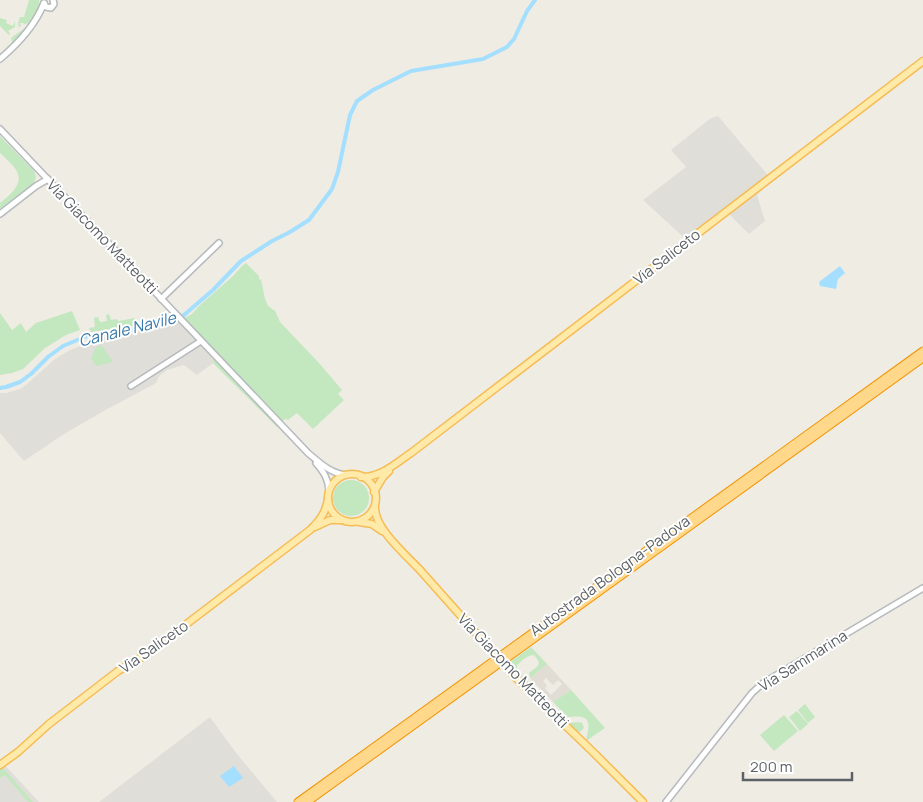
<svg xmlns="http://www.w3.org/2000/svg" width="923" height="802" font-family="Manrope,sans-serif">
	<style>
		.industrial { fill: #e0ded8 }
		.education { fill: #e1ddd5; fill-rule: evenodd }
		.green { fill: #c3e7bf }
		.water { fill: #a4dfff }
		.lines { fill: none; stroke-linecap: round; stroke-linejoin: round }
		.canal { stroke: #a4dfff; stroke-width: 4 }
		.minor-casing { stroke: #b6babe; stroke-width: 8 }
		.major-casing { stroke: #f6bc55; stroke-width: 9 }
		.highway-casing { stroke: #f39300; stroke-width: 9 }
		.minor { stroke: #fff; stroke-width: 5 }
		.major { stroke: #ffeaa9; stroke-width: 6 }
		.highway { stroke: #ffd88b; stroke-width: 7 }
		.major-bridge-casing { stroke: #f6bc55; stroke-width: 9; stroke-linecap: butt }
		.major-bridge { stroke: #ffeaa9; stroke-width: 6 }
		.labels { text-anchor: middle; stroke-width: 4; stroke-linejoin: round; paint-order: stroke }
		.street-label { font-size: 15px; fill: #5c6165; stroke: #fff }
		.water-label { font-size: 16px; font-style: italic; fill: #3a7bac; stroke: #fff }
	</style>
	<rect width="100%" height="100%" fill="#efece4"/>
	<g class="industrial">
		<polygon points="718,116 772,180 757,195 765,221 749,234 729,214 691,244 643,200 686,167 671,150 711,118"/>
		<polygon points="180,321 214,354 213,363 197,375 184,365 167,370 160,375 156,383 102,412 64,434 24,461 0,433 0,393 6,393 20,389 26,385 55,359 70,350 101,338 126,335"/>
		<polygon points="210,717 237,754 277,802 99,802"/>
		<polygon points="0,760 39,802 0,802"/>
	</g>
	<path class="education" d="M547,664L571,690L553,702L530,678ZM546,678L553,685L558,680L562,684L551,695L545,688L547,686L543,681Z"/>
	<g class="green">
		<path d="M29,0H39C40,11 36,23 24,24L23,23H20L21,26L19,27L18,24L20,17H24Z"/>
		<polygon points="0,18 7,20 6,23 13,26 15,21 15,27 8,31 10,34 9,35 0,26"/>
		<polygon points="25,28 27,29 11,45 0,54 12,42 11,38"/>
		<path d="M0,136L34,171L36,177L34,183L0,209V203C8,197 22,186 18,174C17,168 5,158 0,153Z"/>
		<polygon points="246,263 259,276 259,280 261,279 265,299 268,306 275,311 280,322 319,363 342,390 338,394 344,400 313,429 297,413 288,420 285,419 277,427 213,363 214,354 181,320 192,314 199,306 233,276 242,266"/>
		<polygon points="72,311 80,330 66,335 45,348 23,369 12,373 0,375 0,313 12,330 21,323 26,332 36,323"/>
		<polygon points="109,314 111,320 117,319 118,321 135,318 135,323 174,317 173,320 91,332 89,328 95,327 94,318 98,317 100,322 107,321 106,315"/>
		<polygon points="102,346 113,362 96,366 91,358 96,347"/>
		<circle cx="351" cy="498" r="18"/>
		<path d="M531,647L547,664L530,678L529,673L537,667L539,664L538,660L534,655C527,655 522,661 517,665V669L529,683L567,722C571,724 577,721 582,723L584,728L580,732L572,728L530,689L507,664Z"/>
		<path d="M571,690L605,728L586,741C587,734 593,720 582,717C578,716 572,717 568,717L553,702Z"/>
		<polygon points="805,704 815,717 808,723 798,710"/>
		<polygon points="797,711 808,724 800,731 789,717"/>
		<polygon points="784,715 798,731 774,751 760,735"/>
		<polygon points="0,767 1,767 3,768 33,802 28,802 5,775 0,778"/>
	</g>
	<g class="water">
		<polygon points="840,266 845,273 838,279 836,289 820,286 819,282"/>
		<polygon points="234,766 243,778 229,787 220,776"/>
	</g>
	<g class="lines">
		<polyline class="canal" points="0,388 6,387 20,382 31,374 48,357 63,346 87,336 148,327 176,320 184,315 213,290 241,261 272,241 290,232 309,220 332,189 338,172 350,115 357,101 373,90 411,71 483,59 507,47 514,39 527,11 535,0"/>
		<defs>
			<g id="minor">
				<polyline points="44,3 46,7 51,8 54,4 53,0"/>
				<path d="M0,59C19,43 35,26 44,3"/>
				<path d="M0,129L308,453C320,463 330,473 346,475"/>
				<polyline points="0,214 36,186 48,179"/>
				<polyline points="161,299 219,243"/>
				<polyline points="131,386 201,341"/>
				<path d="M316,463C324,472 328,479 329,490"/>
				<polyline points="666,802 752,693 763,683 923,588"/>
			</g>
			<g id="major">
				<circle cx="352" cy="498" r="24"/>
				<path d="M361,477C380,478 396,463 411,453L923,61"/>
				<polyline points="374,492 383,477 389,471"/>
				<path d="M375,507C374,528 406,555 420,570"/>
				<polyline points="359,522 372,524 382,531"/>
				<polyline points="315,527 330,520 341,520"/>
				<polyline points="565,725 595,754 643,802"/>
				<path d="M0,765L18,752L49,724L118,671L147,654L176,632L310,530C319,521 326,513 328,499"/>
			</g>
			<g id="highway">
				<polyline points="298,802 923,351"/>
				<polyline points="307,802 923,358"/>
			</g>
		</defs>
		<use href="#minor" class="minor-casing"/>
		<use href="#major" class="major-casing"/>
		<use href="#highway" class="highway-casing"/>
		<use href="#minor" class="minor"/>
		<use href="#major" class="major"/>
		<use href="#highway" class="highway"/>
		<defs>
			<polyline id="major-bridge" points="420,570 517,679 565,725"/>
		</defs>
		<use href="#major-bridge" class="major-bridge-casing"/>
		<use href="#major-bridge" class="major-bridge"/>
	</g>
	<g class="labels">
		<g class="street-label">
			<text transform="translate(102 237) rotate(46)" y="5">Via Giacomo Matteotti</text>
			<text transform="translate(667 257) rotate(-38)" y="5">Via Saliceto</text>
			<text transform="translate(610 576) rotate(-36)" y="5">Autostrada Bologna-Padova</text>
			<text transform="translate(154 647) rotate(-35)" y="5">Via Saliceto</text>
			<text transform="translate(803 661) rotate(-32)" y="5">Via Sammarina</text>
			<text transform="translate(513 671) rotate(46)" y="5">Via Giacomo Matteotti</text>
		</g>
		<g class="water-label">
			<text transform="translate(127 329) rotate(-14)" y="6">Canale Navile</text>
		</g>
	</g>
	<path d="M743 772v8h109v-8" fill="none" stroke="#5c6165" stroke-width="2.5"/>
	<text x="750" y="772" font-size="15" fill="#5c6165" stroke="#ffffff" stroke-width="4" paint-order="stroke">200 m</text>
</svg>
